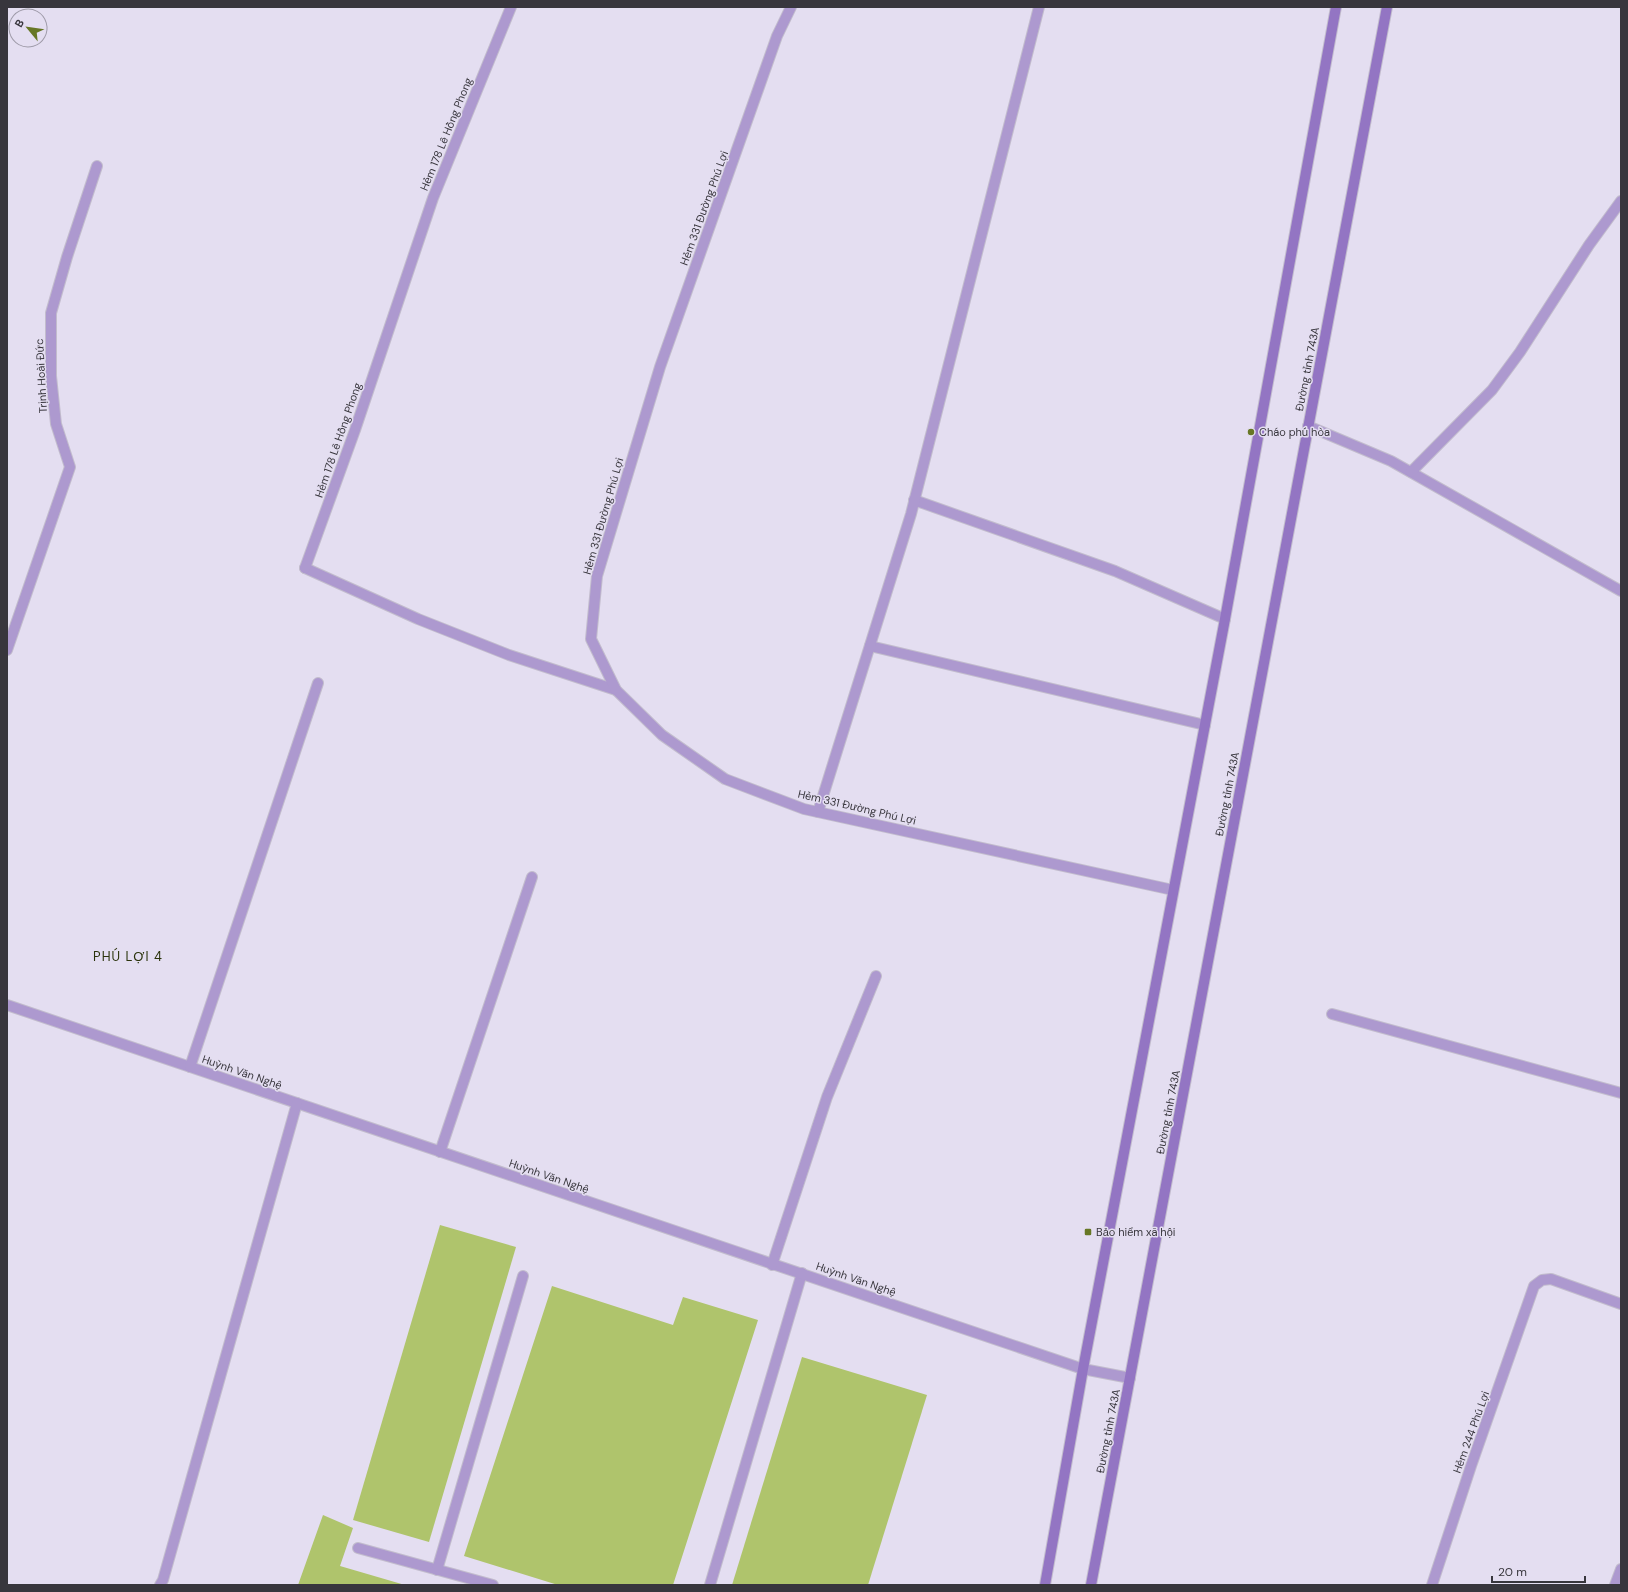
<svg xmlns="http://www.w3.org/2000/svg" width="1628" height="1592" font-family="'DM Sans',sans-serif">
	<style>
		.building { fill: #afc46c }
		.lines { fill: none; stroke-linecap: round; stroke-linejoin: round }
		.lane-casing { stroke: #c2bccd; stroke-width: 12 }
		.street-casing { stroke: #c2bccd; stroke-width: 12 }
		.secondary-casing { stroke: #c2bccd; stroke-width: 12 }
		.lane { stroke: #ad99cf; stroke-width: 10 }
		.street { stroke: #ad99cf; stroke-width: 10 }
		.secondary { stroke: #9375c3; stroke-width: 10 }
		.poi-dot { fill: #677725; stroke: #e4def1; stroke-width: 1.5 }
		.labels { text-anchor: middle; stroke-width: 3; stroke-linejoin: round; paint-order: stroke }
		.street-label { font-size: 11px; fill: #38363d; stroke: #e4def1 }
		.poi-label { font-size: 11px; fill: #38363d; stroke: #e4def1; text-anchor: start }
		.quarter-label { font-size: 13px; letter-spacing: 1px; fill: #2b330c; stroke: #e4def1 }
	</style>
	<rect width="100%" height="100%" fill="#e4def1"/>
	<g class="building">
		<polygon points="440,1225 516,1247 429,1542 353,1520"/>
		<polygon points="552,1286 673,1325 683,1297 758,1320 673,1585 558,1585 464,1556"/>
		<polygon points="802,1357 927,1395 868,1585 732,1585"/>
		<polygon points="323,1515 353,1528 340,1566 405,1585 298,1585"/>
	</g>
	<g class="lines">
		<defs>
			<g id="lane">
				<polyline points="914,500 1115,571 1225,619"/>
				<polyline points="305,568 418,619 509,655 616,690"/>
				<polyline points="870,646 1205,725"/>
				<polyline points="818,812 911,514 1039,7"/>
				<polyline points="440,1152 532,877"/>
				<polyline points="358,1548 493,1585"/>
				<polyline points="437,1570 523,1276"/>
				<polyline points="710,1585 802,1273"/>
			</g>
			<g id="street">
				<polyline points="791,7 777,36 660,367 597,576 591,639 616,690 662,735 725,779 804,809 1173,890"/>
				<polyline points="1308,426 1391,461 1621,591"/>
				<polyline points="1411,472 1492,390 1520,352 1589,245 1621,201"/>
				<polyline points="305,568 355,430 433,198 511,7"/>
				<polyline points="7,650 70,467 56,424 51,376 51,313 67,257 97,166"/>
				<polyline points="7,1005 1083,1369 1130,1378"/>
				<polyline points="1332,1014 1621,1093"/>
				<polyline points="190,1067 318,683"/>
				<polyline points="772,1265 827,1097 876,976"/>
				<polyline points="160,1585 163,1580 297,1103"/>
				<polyline points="1432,1585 1471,1466 1534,1286 1542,1280 1551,1279 1621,1304"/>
				<polyline points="1615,1585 1621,1569"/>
			</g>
			<g id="secondary">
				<polyline points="1045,1585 1083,1369 1225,619 1336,7"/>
				<polyline points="1091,1585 1387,7"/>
			</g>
		</defs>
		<use href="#lane" class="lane-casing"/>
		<use href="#street" class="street-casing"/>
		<use href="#secondary" class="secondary-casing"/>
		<use href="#lane" class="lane"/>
		<use href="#street" class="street"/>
		<use href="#secondary" class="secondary"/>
	</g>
	<g class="poi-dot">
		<circle cx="1251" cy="432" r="4"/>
		<rect x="1084" y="1228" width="8" height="8" rx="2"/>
	</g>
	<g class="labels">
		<g class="street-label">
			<text transform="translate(446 134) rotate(-68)" y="4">Hẻm 178 Lê Hồng Phong</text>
			<text transform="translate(704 208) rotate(-70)" y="4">Hẻm 331 Đường Phú Lợi</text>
			<text transform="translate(1307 369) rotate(-79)" y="4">Đường tỉnh 743A</text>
			<text transform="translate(41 376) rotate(-93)" y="4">Trịnh Hoài Đức</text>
			<text transform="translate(338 440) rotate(-71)" y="4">Hẻm 178 Lê Hồng Phong</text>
			<text transform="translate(603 516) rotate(-74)" y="4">Hẻm 331 Đường Phú Lợi</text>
			<text transform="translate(1227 794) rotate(-79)" y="4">Đường tỉnh 743A</text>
			<text transform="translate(857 807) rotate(13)" y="4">Hẻm 331 Đường Phú Lợi</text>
			<text transform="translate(242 1072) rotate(19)" y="4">Huỳnh Văn Nghệ</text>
			<text transform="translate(1168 1112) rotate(-79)" y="4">Đường tỉnh 743A</text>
			<text transform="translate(549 1176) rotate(19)" y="4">Huỳnh Văn Nghệ</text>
			<text transform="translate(856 1279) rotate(19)" y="4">Huỳnh Văn Nghệ</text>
			<text transform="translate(1108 1431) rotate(-79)" y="4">Đường tỉnh 743A</text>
			<text transform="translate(1471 1432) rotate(-70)" y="4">Hẻm 244 Phú Lợi</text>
		</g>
		<g class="poi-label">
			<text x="1259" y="436">Cháo phú hòa</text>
			<text x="1096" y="1236">Bảo hiểm xã hội</text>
		</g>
		<g class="quarter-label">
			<text x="128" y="961">PHÚ LỢI 4</text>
		</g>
	</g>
	<rect width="1628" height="1592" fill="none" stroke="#38363d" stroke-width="16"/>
	<g transform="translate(28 28) rotate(299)"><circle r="19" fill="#e4def1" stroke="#9f9ba9"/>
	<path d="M0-3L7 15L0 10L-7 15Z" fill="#677725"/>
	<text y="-6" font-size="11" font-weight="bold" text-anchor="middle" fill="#38363d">B</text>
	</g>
	<path d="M1492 1576v6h93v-6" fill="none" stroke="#38363d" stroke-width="2"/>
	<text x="1498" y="1576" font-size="12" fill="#38363d" stroke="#e4def1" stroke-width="3" paint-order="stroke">20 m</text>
</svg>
